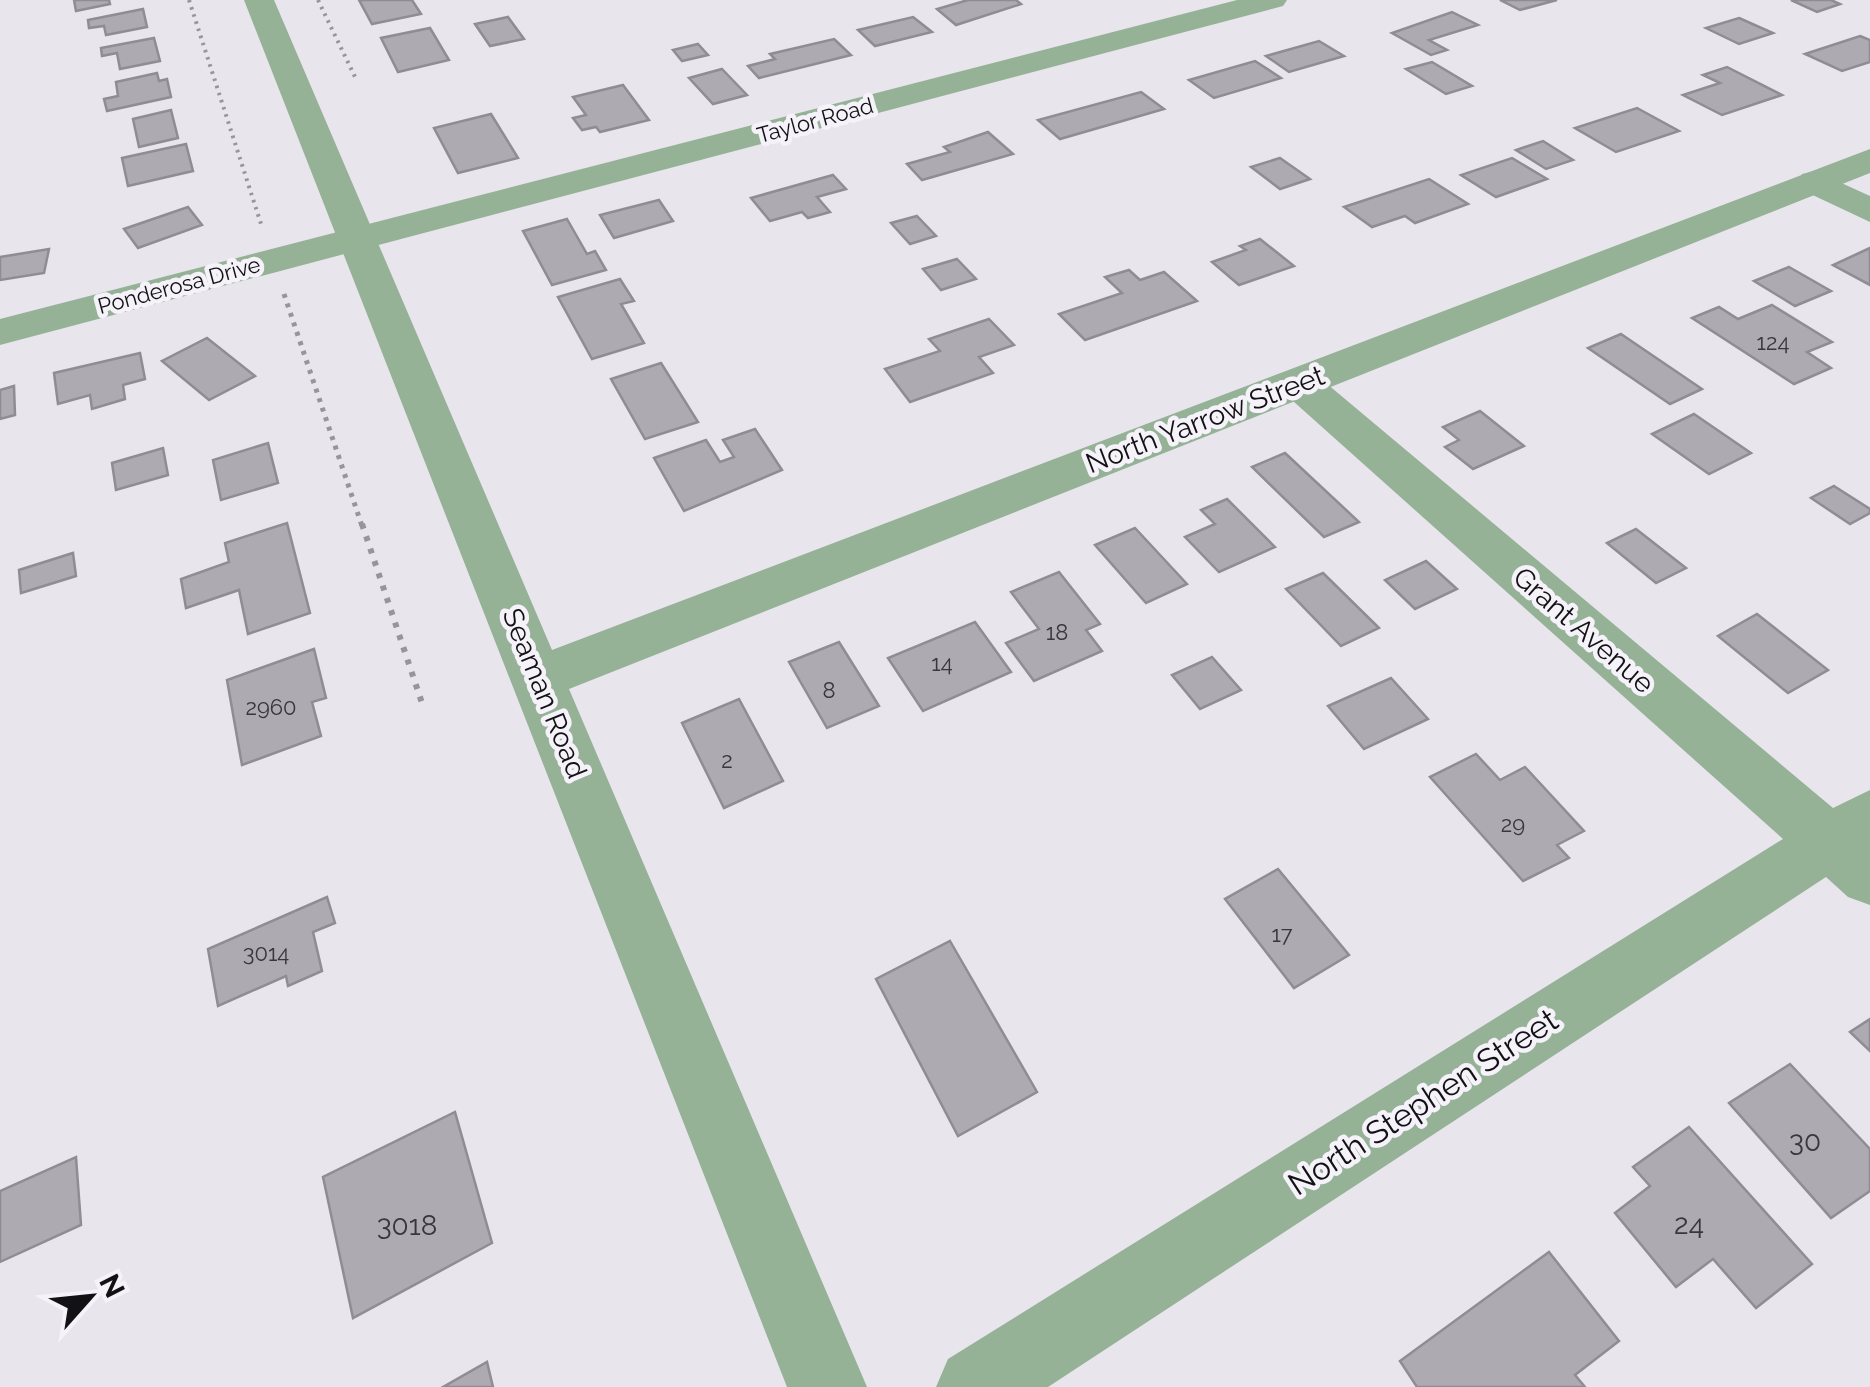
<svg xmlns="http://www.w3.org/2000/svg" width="1870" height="1387" font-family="Raleway,sans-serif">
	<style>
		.building { fill: #adaab2; stroke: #8f8c94; stroke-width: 2.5 }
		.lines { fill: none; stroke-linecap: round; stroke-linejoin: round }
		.path-far2 { stroke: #97959b; stroke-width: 4; stroke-dasharray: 2.5 5; stroke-linecap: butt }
		.path-far1 { stroke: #97959b; stroke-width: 5; stroke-dasharray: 4 6; stroke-linecap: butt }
		.path { stroke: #97959b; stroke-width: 6; stroke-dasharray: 5 8; stroke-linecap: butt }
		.minor { fill: #95b297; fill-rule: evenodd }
		.tertiary { fill: #95b297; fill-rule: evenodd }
		.labels { text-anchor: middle; stroke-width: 9; stroke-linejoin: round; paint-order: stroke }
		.far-street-label { font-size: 22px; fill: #121113; stroke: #f5f2fa }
		.number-label { font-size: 22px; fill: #39373b }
		.street-label { font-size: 28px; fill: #121113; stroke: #f5f2fa }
		.near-number-label { font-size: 28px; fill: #39373b }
		.near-street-label { font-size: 32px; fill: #121113; stroke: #f5f2fa }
	</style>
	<rect width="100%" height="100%" fill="#e8e5ed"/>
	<g class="building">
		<polygon points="74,0 109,0 110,4 76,11"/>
		<polygon points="359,0 412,0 421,14 372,24"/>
		<polygon points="968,0 1016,0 1021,4 956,25 937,9"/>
		<polygon points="1500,0 1557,0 1520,10"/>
		<polygon points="1791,0 1831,0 1840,4 1817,12"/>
		<polygon points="143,9 147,27 106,35 104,26 89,28 88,20"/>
		<polygon points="1452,12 1478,25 1429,40 1447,50 1431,55 1392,33"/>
		<polygon points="508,17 524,39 490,46 475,24"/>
		<polygon points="913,17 932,32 875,46 858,30"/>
		<polygon points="1739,18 1773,33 1739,44 1706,28"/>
		<polygon points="430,28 449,60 398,72 381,38"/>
		<polygon points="1860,36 1870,40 1870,62 1842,71 1805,54"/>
		<polygon points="154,38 160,61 120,69 117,53 102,56 101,48"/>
		<polygon points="834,39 851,55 759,78 748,66 775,59 770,54"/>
		<polygon points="1319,41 1344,56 1289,72 1266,56"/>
		<polygon points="698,44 708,55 682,61 673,50"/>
		<polygon points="1255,61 1281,78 1214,98 1189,80"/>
		<polygon points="1432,62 1472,86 1446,94 1406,69"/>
		<polygon points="1727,67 1782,95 1722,115 1683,95 1720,83 1703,75"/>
		<polygon points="722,69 747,95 713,104 689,78"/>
		<polygon points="157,73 159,81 167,79 171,97 107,111 104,99 118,96 116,82"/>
		<polygon points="623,85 649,120 600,132 596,127 582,130 573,118 586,115 573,97"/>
		<polygon points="1141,92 1164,109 1060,139 1038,120"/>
		<polygon points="1637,108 1679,131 1616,152 1575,128"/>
		<polygon points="171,110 178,138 139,147 133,119"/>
		<polygon points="491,114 518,158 458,173 434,128"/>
		<polygon points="988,132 1013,154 922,180 907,164 950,152 944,147"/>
		<polygon points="1543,141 1573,160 1546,169 1516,150"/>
		<polygon points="186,144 193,171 128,186 122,158"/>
		<polygon points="1280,158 1310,179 1280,189 1251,167"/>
		<polygon points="1512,158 1547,179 1496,197 1461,175"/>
		<polygon points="833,175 846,189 817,197 830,212 808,218 802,212 770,221 751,198"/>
		<polygon points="1429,179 1468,204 1415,223 1405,216 1372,227 1344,207"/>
		<polygon points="659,200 673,221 614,238 600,215"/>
		<polygon points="188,207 202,225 138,248 124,229"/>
		<polygon points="917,216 936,236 910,244 891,223"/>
		<polygon points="567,219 587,254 595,251 606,270 552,285 523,231"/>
		<polygon points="1260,239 1294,266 1239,285 1212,262 1246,250 1240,246"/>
		<polygon points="1870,248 1870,285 1833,265"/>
		<polygon points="49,249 44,273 0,280 0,257"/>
		<polygon points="957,259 976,279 941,290 923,269"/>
		<polygon points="1789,267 1831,291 1795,306 1754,281"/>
		<polygon points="1129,270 1140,280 1164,272 1197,301 1085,340 1059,314 1122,293 1105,277"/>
		<polygon points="620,279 634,301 621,304 644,343 592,359 558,297"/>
		<polygon points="1772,305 1832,342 1807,352 1831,368 1794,384 1692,318 1719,307 1738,319"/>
		<polygon points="989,319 1014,345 979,357 993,373 910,402 885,369 940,351 929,339"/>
		<polygon points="1621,334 1702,389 1670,404 1588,348"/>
		<polygon points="207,338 255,376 209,400 162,361"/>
		<polygon points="140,353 145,379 123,385 125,399 92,409 90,395 58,404 54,373"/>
		<polygon points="661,363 698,422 645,439 611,379"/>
		<polygon points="14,386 15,415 0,419 0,390"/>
		<polygon points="1480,411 1524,446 1473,469 1445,447 1459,440 1443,427"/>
		<polygon points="1694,414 1751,453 1709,474 1652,434"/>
		<polygon points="755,429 782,470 684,511 654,458 706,440 720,462 734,457 723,440"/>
		<polygon points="268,443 278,483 221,500 213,460"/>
		<polygon points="163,448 168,475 116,490 112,463"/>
		<polygon points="1285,453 1359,522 1324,537 1252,467"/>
		<polygon points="1834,486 1870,509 1870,513 1850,524 1811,498"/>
		<polygon points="1227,499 1275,547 1219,572 1185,537 1215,524 1201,510"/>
		<polygon points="287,523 310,613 248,634 239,590 186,608 181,579 229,562 225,543"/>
		<polygon points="1135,528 1187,584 1146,603 1095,545"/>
		<polygon points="1636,529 1686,568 1656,583 1607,543"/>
		<polygon points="73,553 76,576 21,593 19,570"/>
		<polygon points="1426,561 1457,589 1415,609 1385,580"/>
		<polygon points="1059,572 1100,624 1086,630 1102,651 1034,681 1006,643 1039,629 1011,592"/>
		<polygon points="1323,573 1379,628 1341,646 1286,589"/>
		<polygon points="1757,614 1828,670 1788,693 1718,636"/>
		<polygon points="975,622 1011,672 923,711 888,658"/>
		<polygon points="839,642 879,706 827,728 789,662"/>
		<polygon points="314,649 326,698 312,702 321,736 242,765 227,680"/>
		<polygon points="1212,657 1241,690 1200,709 1172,675"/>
		<polygon points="1391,678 1428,719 1364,749 1328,706"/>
		<polygon points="739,699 783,781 724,808 682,723"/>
		<polygon points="1476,754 1500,780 1525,767 1584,831 1557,845 1569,858 1523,881 1430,777"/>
		<polygon points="1278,869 1349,955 1294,988 1225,899"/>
		<polygon points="327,897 335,923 313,932 322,971 288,986 286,976 218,1006 208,949"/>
		<polygon points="950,941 1037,1092 958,1136 876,979"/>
		<polygon points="1870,1019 1870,1051 1850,1032"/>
		<polygon points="1790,1064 1870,1149 1870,1191 1831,1218 1729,1103"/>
		<polygon points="455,1112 492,1243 353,1318 323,1177"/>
		<polygon points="1689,1127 1812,1264 1756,1308 1713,1259 1676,1287 1615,1213 1650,1186 1633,1167"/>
		<polygon points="76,1157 81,1225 0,1262 0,1191"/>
		<polygon points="1549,1252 1619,1341 1575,1375 1585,1387 1417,1387 1400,1361"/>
		<polygon points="487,1362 493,1387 443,1387"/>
	</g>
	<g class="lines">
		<g class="path-far2">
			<polyline points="189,0 262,227"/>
			<polyline points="318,0 357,81"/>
		</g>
		<polyline class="path-far1" points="284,294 362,526"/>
		<polyline class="path" points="362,524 423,706"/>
		<g class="minor">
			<polygon points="1237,0 1287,0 1283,6 0,345 0,319"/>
			<polygon points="1815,171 1870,196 1870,222 1802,190 1797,182 1802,174"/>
			<polygon points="1299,369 1314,373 1833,808 1870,790 1870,905 1848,897 1826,877 1048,1387 936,1387 948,1359 1783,839 1284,393 1277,383 1284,373"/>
		</g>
		<polygon class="tertiary" points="244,0 274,0 552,650 1870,149 1870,173 569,689 867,1387 787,1387"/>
	</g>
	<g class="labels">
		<g class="far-street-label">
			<text transform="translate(815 120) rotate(-15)" y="8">Taylor Road</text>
			<text transform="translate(179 285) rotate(-15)" y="8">Ponderosa Drive</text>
		</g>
		<g class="number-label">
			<text x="1773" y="350">124</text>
			<text x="1057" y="640">18</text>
			<text x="942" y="671">14</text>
			<text x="829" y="698">8</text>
			<text x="271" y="715">2960</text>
			<text x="727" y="768">2</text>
			<text x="1513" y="832">29</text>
			<text x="1282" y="942">17</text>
			<text x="266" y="961">3014</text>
		</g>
		<g class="street-label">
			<text transform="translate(1205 419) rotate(-21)" y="10">North Yarrow Street</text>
			<text transform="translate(1584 630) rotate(41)" y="10">Grant Avenue</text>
			<text transform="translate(545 693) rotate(68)" y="10">Seaman Road</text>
		</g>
		<g class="near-number-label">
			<text x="1805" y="1151">30</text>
			<text x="1689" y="1234">24</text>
			<text x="407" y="1235">3018</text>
		</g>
		<g class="near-street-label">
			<text transform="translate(1423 1102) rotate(-33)" y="11">North Stephen Street</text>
		</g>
	</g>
	<g transform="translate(90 1297) rotate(63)" stroke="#f5f2fa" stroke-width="8" paint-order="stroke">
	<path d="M0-8L18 38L0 25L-18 38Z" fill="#121113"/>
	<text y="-15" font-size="28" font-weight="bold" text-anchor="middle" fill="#121113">N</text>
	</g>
</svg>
